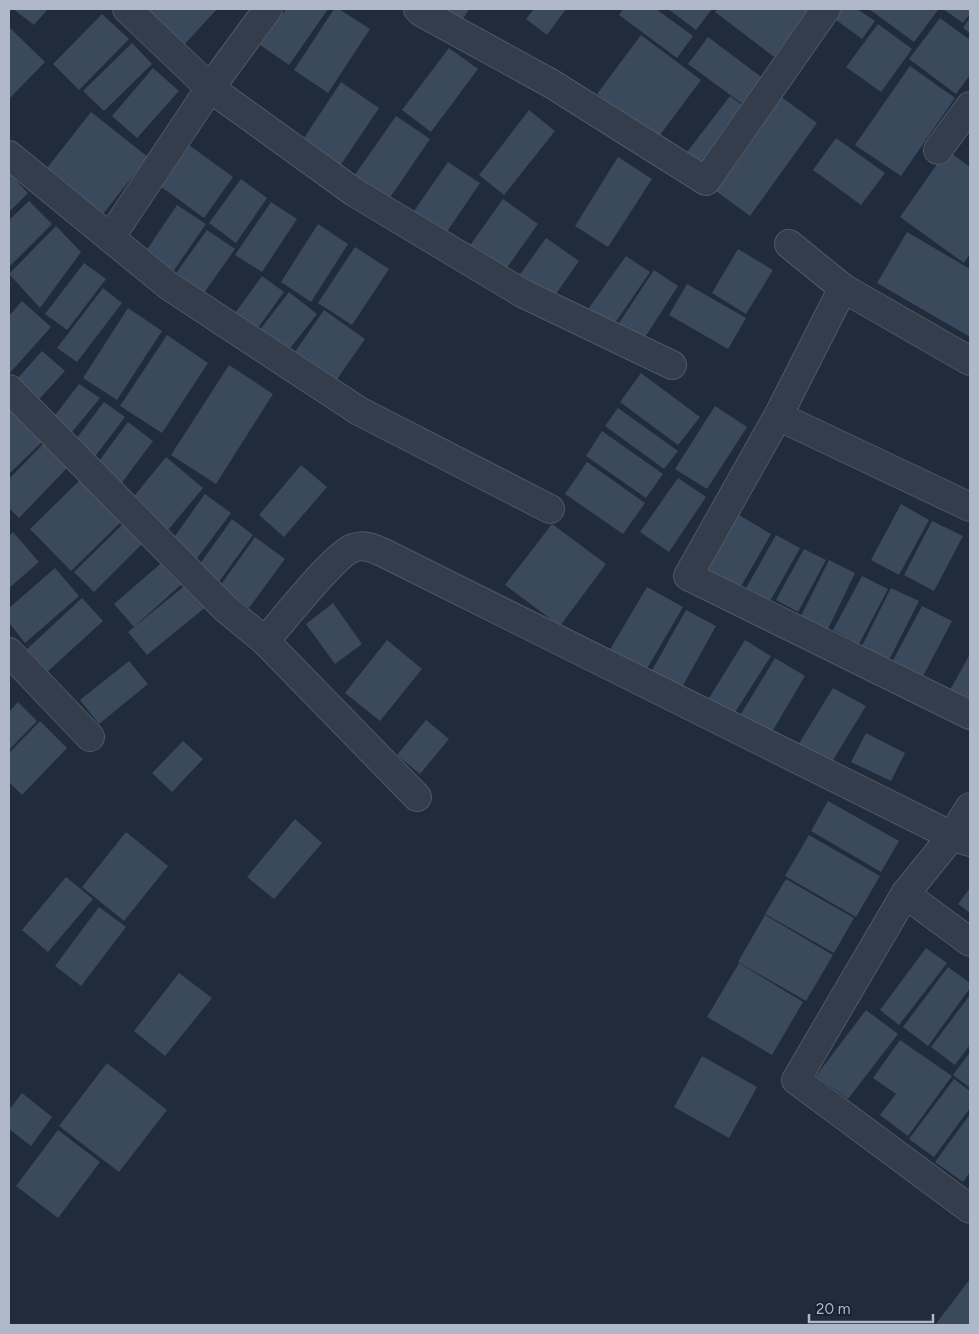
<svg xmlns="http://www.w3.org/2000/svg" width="979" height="1334" font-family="Figtree,sans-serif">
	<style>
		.building { fill: #3b495c }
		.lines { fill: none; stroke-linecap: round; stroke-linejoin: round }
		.minor-casing { stroke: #4f5867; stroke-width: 30 }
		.minor { stroke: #343d4c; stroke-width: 28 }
	</style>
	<rect width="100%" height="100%" fill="#202b3c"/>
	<g class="building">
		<polygon points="13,9 48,9 34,25"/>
		<polygon points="142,9 217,9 183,46"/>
		<polygon points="286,9 328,9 289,65 260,45"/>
		<polygon points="334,9 339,9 370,29 328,93 294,70"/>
		<polygon points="440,9 469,9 461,22"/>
		<polygon points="534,9 566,9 547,35 526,19"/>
		<polygon points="623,9 656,9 693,36 677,58 619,15"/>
		<polygon points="668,9 712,9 696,30"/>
		<polygon points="718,9 810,9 774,57 715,12"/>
		<polygon points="838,9 857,9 875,21 862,39 832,17"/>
		<polygon points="869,9 935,9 938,10 914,42"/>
		<polygon points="943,9 970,9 970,14 963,23"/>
		<polygon points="102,14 129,39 79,90 53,64"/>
		<polygon points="970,17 970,33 963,28"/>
		<polygon points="940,18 970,40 970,75 956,94 909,59"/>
		<polygon points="878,24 912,49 881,92 846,67"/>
		<polygon points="9,27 45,62 9,99"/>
		<polygon points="641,35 701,80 657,139 597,94"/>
		<polygon points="708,37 768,82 748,108 688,64"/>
		<polygon points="132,43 152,64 104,111 83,91"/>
		<polygon points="449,48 478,69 431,132 402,110"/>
		<polygon points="910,66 955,98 901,176 855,145"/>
		<polygon points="153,68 179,91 137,138 112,116"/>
		<polygon points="341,82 379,108 338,169 300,144"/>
		<polygon points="730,96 749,110 704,171 684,156"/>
		<polygon points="780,96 817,123 750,216 713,189"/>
		<polygon points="529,110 555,131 504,195 479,175"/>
		<polygon points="91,112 148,157 103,214 47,168"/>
		<polygon points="396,116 430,139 387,202 352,179"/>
		<polygon points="836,138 885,173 861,205 813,170"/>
		<polygon points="189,145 233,177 204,218 160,186"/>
		<polygon points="947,150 970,167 970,254 964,263 900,217"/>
		<polygon points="618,157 652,179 608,247 575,226"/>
		<polygon points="448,162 480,183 444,236 412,214"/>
		<polygon points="9,173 28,193 9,212"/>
		<polygon points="241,179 267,198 236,243 209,223"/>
		<polygon points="503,199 538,224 501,276 466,251"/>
		<polygon points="29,201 52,224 9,267 9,220"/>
		<polygon points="271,202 297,219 262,272 235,255"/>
		<polygon points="177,205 206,224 170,276 142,257"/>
		<polygon points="318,224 348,244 311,302 281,282"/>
		<polygon points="56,226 81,252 40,308 9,274"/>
		<polygon points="207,230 235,249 199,300 171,280"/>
		<polygon points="907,232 970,269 970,337 877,283"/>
		<polygon points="546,238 579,261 549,304 516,280"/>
		<polygon points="355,247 389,269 352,325 318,303"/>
		<polygon points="738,249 773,270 746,314 712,293"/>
		<polygon points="626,256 650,272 611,329 586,312"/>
		<polygon points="84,263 106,279 67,330 45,314"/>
		<polygon points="654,270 678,286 640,345 615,329"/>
		<polygon points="262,276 284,292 252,336 230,320"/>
		<polygon points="687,284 746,318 728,349 669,315"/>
		<polygon points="103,288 122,303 77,362 57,348"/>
		<polygon points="289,292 317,314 284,356 256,335"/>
		<polygon points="22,301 51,327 9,374 9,316"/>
		<polygon points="128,308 162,331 117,400 83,378"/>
		<polygon points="324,310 365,339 331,388 290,359"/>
		<polygon points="167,335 208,363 162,433 120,406"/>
		<polygon points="42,351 65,371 32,407 10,387"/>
		<polygon points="229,365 273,394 216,484 171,455"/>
		<polygon points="641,373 700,417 678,445 620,402"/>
		<polygon points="79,384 100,398 68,437 49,423"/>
		<polygon points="104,402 125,417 90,463 70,447"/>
		<polygon points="9,404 44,440 9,474"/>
		<polygon points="715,406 747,427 707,489 675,469"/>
		<polygon points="618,408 678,451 664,469 605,426"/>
		<polygon points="128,422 153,441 121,484 96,465"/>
		<polygon points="602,431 663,474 646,498 586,456"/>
		<polygon points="43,444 67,468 19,518 9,508 9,479"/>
		<polygon points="166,457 203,488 168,530 131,500"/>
		<polygon points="587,462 645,503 623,534 565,494"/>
		<polygon points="301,465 327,487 284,537 259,515"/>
		<polygon points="84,476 125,518 71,571 30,529"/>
		<polygon points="678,478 706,497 669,552 640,532"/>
		<polygon points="205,494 231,513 192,565 167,547"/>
		<polygon points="901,504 929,520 899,575 871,560"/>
		<polygon points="734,512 771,534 739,590 702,569"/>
		<polygon points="232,519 253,535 218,583 197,568"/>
		<polygon points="126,521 145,541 94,592 74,572"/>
		<polygon points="932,521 963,536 934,591 904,575"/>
		<polygon points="552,524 606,564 560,626 505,585"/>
		<polygon points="13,532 39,562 9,588 9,536"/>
		<polygon points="776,535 800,548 769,603 745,590"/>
		<polygon points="255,537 285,559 249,608 220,586"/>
		<polygon points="804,549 826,560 798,612 776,600"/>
		<polygon points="166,559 185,581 134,627 114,604"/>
		<polygon points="829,560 855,573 828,629 801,616"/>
		<polygon points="55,568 79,596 25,643 9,623 9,608"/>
		<polygon points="862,576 888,589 859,644 833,630"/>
		<polygon points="188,583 207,606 147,655 128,632"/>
		<polygon points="647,587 683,607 645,672 609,651"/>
		<polygon points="891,588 919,601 889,660 862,646"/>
		<polygon points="82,598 103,621 46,673 25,651"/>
		<polygon points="333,603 362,644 335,664 306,624"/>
		<polygon points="922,606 952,621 922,678 892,662"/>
		<polygon points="686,610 716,626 681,689 651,672"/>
		<polygon points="387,640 422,669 380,721 345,693"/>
		<polygon points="745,640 771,656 734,714 709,698"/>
		<polygon points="970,654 970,702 950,690"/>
		<polygon points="775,658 805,676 772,732 741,714"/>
		<polygon points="129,661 148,684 99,724 80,700"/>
		<polygon points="833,688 866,706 827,770 795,750"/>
		<polygon points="18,702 37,721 9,750 9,712"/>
		<polygon points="426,720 449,739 420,774 397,755"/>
		<polygon points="40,721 67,748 22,795 9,782 9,753"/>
		<polygon points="866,733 905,753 891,781 851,762"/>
		<polygon points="183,741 203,759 172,792 152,773"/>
		<polygon points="828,801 899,841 881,872 811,831"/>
		<polygon points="295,819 322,843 274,899 247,877"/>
		<polygon points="126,832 168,866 124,921 82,887"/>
		<polygon points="809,835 880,876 856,917 785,876"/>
		<polygon points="66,877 93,899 48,952 22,930"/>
		<polygon points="786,879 854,918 834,953 765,914"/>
		<polygon points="970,888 970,913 958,904"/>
		<polygon points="99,907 126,927 81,986 55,966"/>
		<polygon points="765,915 833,955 806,1001 738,962"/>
		<polygon points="926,948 947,963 899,1025 880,1010"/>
		<polygon points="739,963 803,1002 772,1055 707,1017"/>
		<polygon points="948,967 970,983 970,988 928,1046 903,1027"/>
		<polygon points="179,973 212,998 165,1056 134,1031"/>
		<polygon points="970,995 970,1045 955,1065 931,1047"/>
		<polygon points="866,1010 898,1034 848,1099 816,1076"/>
		<polygon points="900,1040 952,1076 908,1136 880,1115 896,1094 873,1078"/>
		<polygon points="970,1052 970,1088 953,1075"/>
		<polygon points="702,1056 757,1087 729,1138 674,1107"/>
		<polygon points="107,1063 167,1110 119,1172 59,1126"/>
		<polygon points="954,1079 970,1091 970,1108 934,1157 909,1139"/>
		<polygon points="22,1093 52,1117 31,1146 9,1129 9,1110"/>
		<polygon points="970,1114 970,1172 963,1182 935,1162"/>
		<polygon points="58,1130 100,1162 58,1218 16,1186"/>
		<polygon points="970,1279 970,1325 935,1325"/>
	</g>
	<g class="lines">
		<defs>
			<g id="minor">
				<polyline points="127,9 210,88 354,192 524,294 672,365"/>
				<polyline points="418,9 421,12 552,84 706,181 826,9"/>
				<polyline points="938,150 970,106"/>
				<polyline points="9,155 169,286 359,411 550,509"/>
				<polyline points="110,238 210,88 268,9"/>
				<polyline points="789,244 843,288 970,361"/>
				<polyline points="843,288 778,416 970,507"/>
				<polyline points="9,389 226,609 265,641 417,797"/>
				<polyline points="778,416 688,576 970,715"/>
				<path d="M265,641C281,623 335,554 353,548C364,544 372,548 382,552L952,836L970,842"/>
				<polyline points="9,652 90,737"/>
				<polyline points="970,807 952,836 905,894 796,1080 970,1209"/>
				<polyline points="905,894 970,942"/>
			</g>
		</defs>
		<use href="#minor" class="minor-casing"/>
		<use href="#minor" class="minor"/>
	</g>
	<rect width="979" height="1334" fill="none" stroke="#afb8c8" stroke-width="20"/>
	<path d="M809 1314v8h124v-8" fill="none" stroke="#afb8c8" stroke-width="2.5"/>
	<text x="816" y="1314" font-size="15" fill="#afb8c8" stroke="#192231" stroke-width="4" paint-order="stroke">20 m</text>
</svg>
